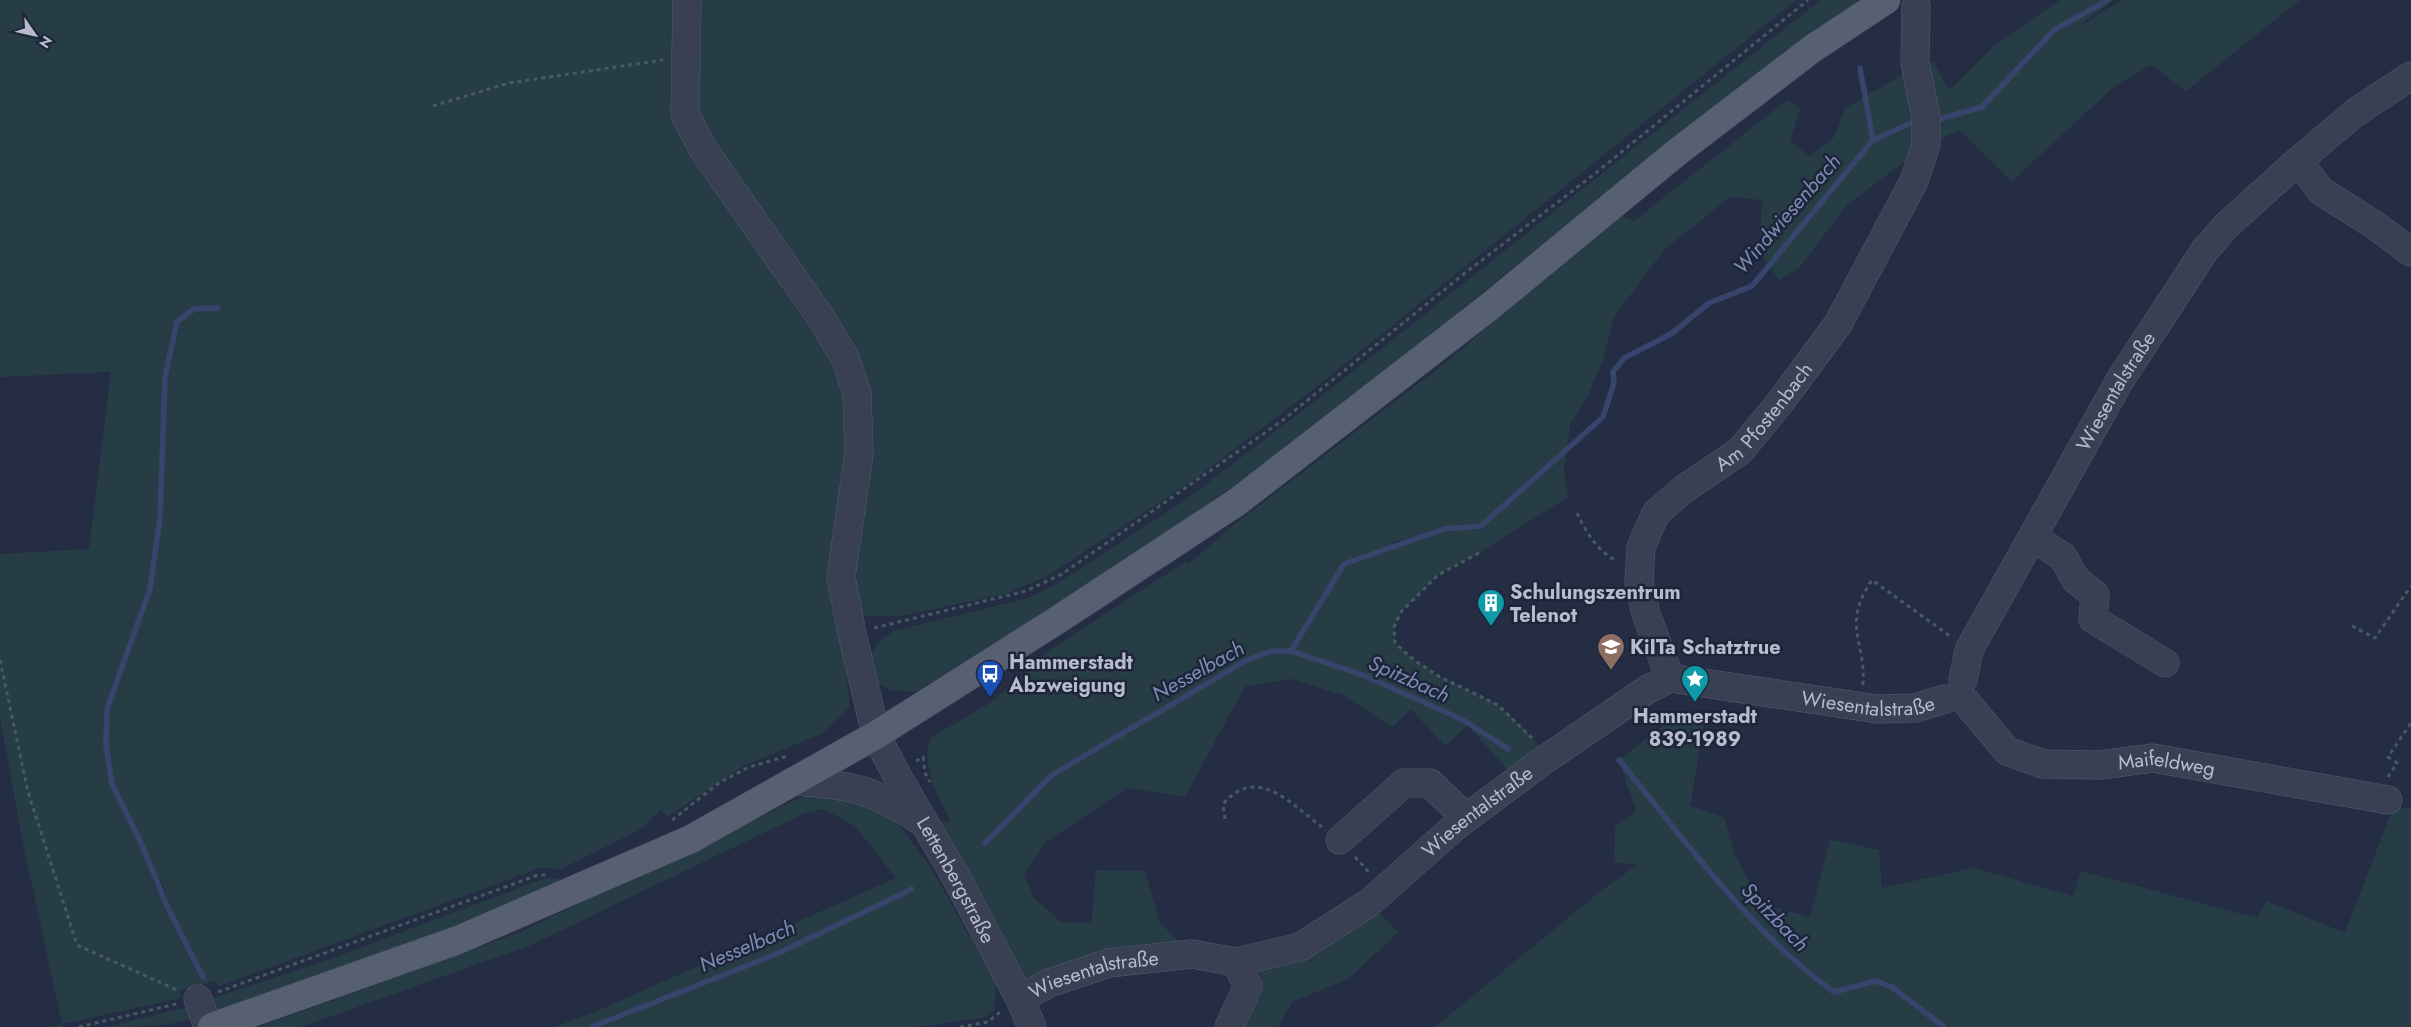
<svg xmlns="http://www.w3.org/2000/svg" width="2411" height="1027" font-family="Jost,sans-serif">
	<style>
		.green { fill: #273d45; fill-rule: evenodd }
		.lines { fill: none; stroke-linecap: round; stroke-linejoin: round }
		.stream { stroke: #37456c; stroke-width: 5.5 }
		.minor-casing { stroke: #555b6e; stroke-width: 29 }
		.major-casing { stroke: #43495d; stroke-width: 29 }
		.path { stroke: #455a61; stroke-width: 3; stroke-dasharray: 4 4; stroke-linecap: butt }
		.minor { stroke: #394053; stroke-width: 28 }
		.major { stroke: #575f73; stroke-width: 28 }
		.labels { text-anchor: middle; stroke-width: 5; stroke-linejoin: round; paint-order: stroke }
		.street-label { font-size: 20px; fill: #b7bccd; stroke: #1e2539 }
		.poi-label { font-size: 20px; font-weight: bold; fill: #b7bccd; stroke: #1e2539; text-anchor: start }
		.water-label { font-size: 21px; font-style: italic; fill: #7c8cb6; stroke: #1e2539 }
	</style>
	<rect width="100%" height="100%" fill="#252d44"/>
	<g class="green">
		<path d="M0,0H1796L1316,387L1195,479L1049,575L1006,594L919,612L900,616H855L859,502L834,575L850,707L821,734L745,765L667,817L661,809L643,828L561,869L540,868L219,986L216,981L180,990L181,998L62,1024L63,1027H48L62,1024L23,843L0,718V554L89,549L111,372L0,377ZM692,111L863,395L833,362L780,286L783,277L676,126ZM143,847L166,892V893L155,888Z"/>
		<path d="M1821,0H1860C1664,138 1483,297 1293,442C1172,533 1044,613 915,692L891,690L875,682L869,658L878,642L893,631L1028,598L1060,582L1184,501L1318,399Z"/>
		<path d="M2060,0H2113L2070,33L2121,0H2300L2186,91L2151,65L2115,86L2012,181L1959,130L1926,145L1847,205L1799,268L1779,280L1759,252L1762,200L1730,197L1664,250L1614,317L1604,358L1589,393L1570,425L1564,471L1568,497L1479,553L1438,575L1401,612L1394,627L1395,643L1414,660L1440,677L1498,705L1525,729L1543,751L1513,776L1468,725L1445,746L1411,709L1392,727L1343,695L1292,679L1245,686L1185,797L1127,788L1046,842L1024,874L1034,898L1061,922L1091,923L1096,870L1145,871L1160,923L1192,954L1020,999L925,823L950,822C940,797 918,764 932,737L993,701L1032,667L1033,661L1185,562L1188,564L1235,524L1449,360L1618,214L1634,221L1787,100L1800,109L1790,141L1810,157L1835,136L1844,109L1900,76L1933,62L1949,90L1994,46ZM1465,523L1466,528L1444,529L1396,546L1391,543Z"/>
		<polygon points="1673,718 1705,719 1690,806 1724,817 1735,855 1762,904 1810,917 1830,840 1879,850 1882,888 1973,868 2073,896 2081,871 2257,918 2267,901 2345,933 2393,808 2411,808 2411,1027 1435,1027 1602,890 1637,865 1614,862 1615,827 1636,811 1619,760"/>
		<polygon points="821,793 861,797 858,804 866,803 896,821 931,868 996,984 994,1010 986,1017 919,1027 554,1027 597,1011 896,878 855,826 823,809 805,813 531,945 301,1027 259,1027 520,932 789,803 804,796"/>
		<polygon points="552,878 563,880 436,936 218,1013 211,999 341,955 540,880"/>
		<polygon points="1369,903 1399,932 1348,979 1292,1002 1278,1027 1239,1027 1263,982 1254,960"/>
		<path d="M193,1006L198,1015C180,1027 132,1027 106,1027Z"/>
	</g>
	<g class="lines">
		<g class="stream">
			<polyline points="1860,68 1873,140"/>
			<polyline points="1940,119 1982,107 2054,30 2108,0"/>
			<polyline points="1291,651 1344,564 1444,529 1481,526 1603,417 1614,383 1613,372 1624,358 1671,334 1709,303 1752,286 1873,140 1913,122"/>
			<path d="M1619,760C1686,841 1748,930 1834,992L1876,981L1892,987L1944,1027"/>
			<polyline points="985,843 1052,775 1247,660 1272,651 1291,651 1363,675 1463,720 1508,749"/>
			<polyline points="203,977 168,908 141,843 112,784 106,745 107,709 150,589 160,518 165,377 177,322 194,309 218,308"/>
			<polyline points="592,1027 781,952 912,889"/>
		</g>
		<defs>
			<g id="minor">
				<path id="s1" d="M687,0L685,114L703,149L823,321L846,360L857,393L859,453L841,577L852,633L876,735L895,772L957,879L1020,999L1032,1027"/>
				<polyline points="2298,161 2321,191 2376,226 2411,252"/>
				<polyline points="2034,538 2063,557 2076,580 2095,595 2093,619 2165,663"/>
				<path id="s2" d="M1670,678L1646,614L1639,583L1641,547L1656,513L1684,489L1740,451L1778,405L1838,324L1914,181L1926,145V117L1915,63L1916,6"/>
				<path id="s3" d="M1963,680L1969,650L2120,380L2205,250L2227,225L2298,161L2356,112L2411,76"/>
				<path id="s4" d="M1967,703L2007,751L2043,764L2100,765L2153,758L2388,800"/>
				<path d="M794,781C852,785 873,789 921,821"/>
				<polyline points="1340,840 1404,783 1430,783 1466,818"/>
				<polyline points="198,999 208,1027"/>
				<path id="s5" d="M1020,999L1049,983L1109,963L1192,954L1236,962L1300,947L1369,903L1458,824L1540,763L1648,689L1670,678L1877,709L1915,708L1945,699"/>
				<polyline points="1229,1027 1248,986 1236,962"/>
			</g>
			<polyline id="major" points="212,1027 458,940 691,839 876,735 1059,619 1237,502 1489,307 1676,153 1812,49 1886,0"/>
		</defs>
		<use href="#minor" class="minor-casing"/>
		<use href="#major" class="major-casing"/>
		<g class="path">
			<polyline points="433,106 509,83 663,60"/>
			<path d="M1577,513C1586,532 1597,551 1617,561"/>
			<polyline points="1479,553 1438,575 1401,612 1394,627 1395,643 1414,660 1440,677 1498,705 1534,740"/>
			<polyline points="2352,626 2375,638 2411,586"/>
			<polyline points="874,628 1026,591 1062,574 1283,420 1465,273 1592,176 1808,0"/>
			<polyline points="0,660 28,792 77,945 179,991"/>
			<path d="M1863,685C1866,639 1841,626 1872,580L1950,636"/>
			<polyline points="916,761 923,757 925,773 930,782"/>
			<polyline points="2388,777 2397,763 2388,757 2411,723"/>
			<path d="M1225,819L1223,804C1257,764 1291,804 1322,827"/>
			<polyline points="672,820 719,783 749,767 788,756"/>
			<polyline points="1355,857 1369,872"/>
			<polyline points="218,992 538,875 546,875"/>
			<polyline points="79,1027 176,1004"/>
			<polyline points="960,1027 988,1022 1000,1012"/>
		</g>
		<use href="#minor" class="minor"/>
		<use href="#major" class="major"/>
	</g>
	<defs>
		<symbol id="building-pin" viewBox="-11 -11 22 30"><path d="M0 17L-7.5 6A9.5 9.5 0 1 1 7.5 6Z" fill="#0f9aa8" stroke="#1e2539"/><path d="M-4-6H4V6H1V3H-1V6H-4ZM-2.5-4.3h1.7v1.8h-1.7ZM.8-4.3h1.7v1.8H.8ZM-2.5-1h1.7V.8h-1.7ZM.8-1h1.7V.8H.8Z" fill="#fff"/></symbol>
		<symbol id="school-pin" viewBox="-11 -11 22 30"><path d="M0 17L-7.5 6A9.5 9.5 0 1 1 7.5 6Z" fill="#8d6e63" stroke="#1e2539"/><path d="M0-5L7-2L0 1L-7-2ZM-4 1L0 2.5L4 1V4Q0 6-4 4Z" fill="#fff"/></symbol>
		<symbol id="bus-pin" viewBox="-11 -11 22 30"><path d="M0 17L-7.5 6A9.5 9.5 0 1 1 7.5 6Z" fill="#1a4fb4" stroke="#1e2539"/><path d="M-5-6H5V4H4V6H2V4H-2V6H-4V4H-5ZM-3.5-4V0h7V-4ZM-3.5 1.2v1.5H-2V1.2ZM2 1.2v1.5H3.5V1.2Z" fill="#fff"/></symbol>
		<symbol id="sight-pin" viewBox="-11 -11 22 30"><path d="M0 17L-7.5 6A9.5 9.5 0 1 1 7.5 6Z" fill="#0f9aa8" stroke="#1e2539"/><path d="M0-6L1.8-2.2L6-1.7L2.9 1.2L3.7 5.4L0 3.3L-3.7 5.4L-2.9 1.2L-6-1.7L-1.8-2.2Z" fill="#fff"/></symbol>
	</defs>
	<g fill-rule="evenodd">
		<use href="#building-pin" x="1475" y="587" width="32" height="43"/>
		<use href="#school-pin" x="1595" y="631" width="32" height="43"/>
		<use href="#bus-pin" x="974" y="658" width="32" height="43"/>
		<use href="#sight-pin" x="1679" y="663" width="32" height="43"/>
	</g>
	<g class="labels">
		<g class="street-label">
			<text dy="7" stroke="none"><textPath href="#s3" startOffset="328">Wiesentalstraße</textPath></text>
			<text dy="7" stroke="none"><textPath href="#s2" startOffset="319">Am Pfostenbach</textPath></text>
			<text dy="7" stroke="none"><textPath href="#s5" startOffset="949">Wiesentalstraße</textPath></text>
			<text dy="7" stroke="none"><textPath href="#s4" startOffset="225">Maifeldweg</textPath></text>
			<text dy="7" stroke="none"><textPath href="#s5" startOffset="514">Wiesentalstraße</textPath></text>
			<text dy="7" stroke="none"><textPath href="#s1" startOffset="956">Lettenbergstraße</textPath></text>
			<text dy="7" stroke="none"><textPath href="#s5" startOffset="79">Wiesentalstraße</textPath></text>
		</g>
		<g class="poi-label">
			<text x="1510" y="599">Schulungszentrum<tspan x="1510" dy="23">Telenot</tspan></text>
			<text x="1630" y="654">KiITa Schatztrue</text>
			<text x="1009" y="669">Hammerstadt<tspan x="1009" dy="23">Abzweigung</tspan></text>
			<text x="1695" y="723" text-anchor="middle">Hammerstadt<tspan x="1695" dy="23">839-1989</tspan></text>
		</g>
		<g class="water-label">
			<text transform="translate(1787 214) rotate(-49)" y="7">Windwiesenbach</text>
			<text transform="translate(1198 671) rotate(-29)" y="7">Nesselbach</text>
			<text transform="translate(1409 679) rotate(24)" y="7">Spitzbach</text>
			<text transform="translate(1775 917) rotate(46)" y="7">Spitzbach</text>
			<text transform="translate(747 946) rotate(-23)" y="7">Nesselbach</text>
		</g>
	</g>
	<g transform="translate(35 35) rotate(124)" stroke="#1e2539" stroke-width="4" paint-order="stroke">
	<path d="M0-4L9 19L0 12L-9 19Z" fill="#b7bccd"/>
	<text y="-8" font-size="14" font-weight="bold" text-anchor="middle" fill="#b7bccd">N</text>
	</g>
</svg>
